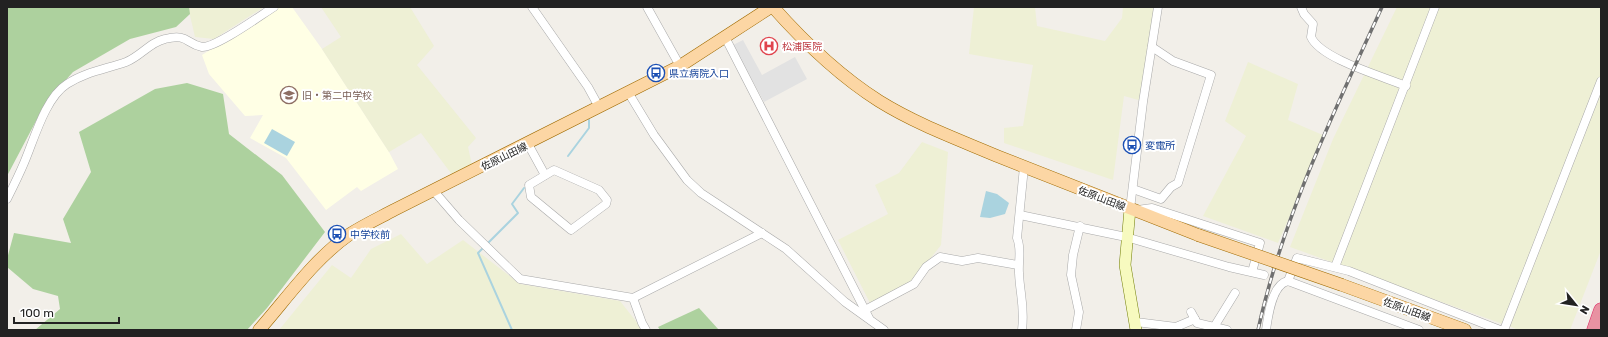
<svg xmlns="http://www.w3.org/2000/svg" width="1608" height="337" font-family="Rubik,'Noto Sans JP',sans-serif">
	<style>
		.education { fill: #ffffe5 }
		.farmland { fill: #eef0d5 }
		.forest { fill: #add19e }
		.parking { fill: #e2e2e2 }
		.water { fill: #aad3df }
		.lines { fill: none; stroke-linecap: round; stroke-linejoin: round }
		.stream { stroke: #aad3df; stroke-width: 2 }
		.street-casing { stroke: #a9a9a9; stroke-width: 9 }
		.secondary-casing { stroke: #707d05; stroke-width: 12 }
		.primary-casing { stroke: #a06b00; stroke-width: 13 }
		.highway-casing { stroke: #dc2a67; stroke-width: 15 }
		.street { stroke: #fff; stroke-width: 8 }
		.secondary { stroke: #f7fabf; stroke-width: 11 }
		.primary { stroke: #fcd6a4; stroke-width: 12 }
		.highway { stroke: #e892a2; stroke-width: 14 }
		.rail-casing { stroke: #707070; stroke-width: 3.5 }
		.rail { stroke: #fff; stroke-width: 2; stroke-dasharray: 6; stroke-linecap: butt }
		.primary-bridge-casing { stroke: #a06b00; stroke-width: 13; stroke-linecap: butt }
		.primary-bridge { stroke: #fcd6a4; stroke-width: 12 }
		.labels { text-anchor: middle; stroke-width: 4; stroke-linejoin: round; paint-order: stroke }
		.health-label { font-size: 10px; fill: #be3a42; stroke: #fff; text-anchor: start }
		.transit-label { font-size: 10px; fill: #164399; stroke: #fff; text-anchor: start }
		.education-label { font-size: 10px; fill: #785e54; stroke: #fff; text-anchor: start }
		.street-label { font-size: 10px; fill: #222; stroke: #fff }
	</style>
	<rect width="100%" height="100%" fill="#f2efe9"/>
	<polygon class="education" points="278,7 292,7 322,49 389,152 398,169 361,191 357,187 326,210 286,158 250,138 263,115 245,116 209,74 202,55"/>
	<g class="farmland">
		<polygon points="188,7 264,7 214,39 195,37"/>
		<polygon points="321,7 410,7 434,46 417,65 476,138 468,147 472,165 453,176 421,133 389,152 322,49 341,37"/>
		<polygon points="974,7 1035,7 1037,26 1105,41 1122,18 1123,7 1155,7 1142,101 1124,96 1113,180 1004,143 1004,128 1023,126 1033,65 969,54"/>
		<polygon points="1397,7 1601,7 1601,250 1570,330 1519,330 1290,247 1333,139"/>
		<polygon points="1248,62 1298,84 1288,120 1325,136 1278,243 1203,216 1246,136 1225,121"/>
		<polygon points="922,142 948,152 941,245 912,282 870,303 838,240 888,214 875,185 899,173"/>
		<polygon points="401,234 427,264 463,240 520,284 620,301 643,330 279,330 332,265 351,278 371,249"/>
	</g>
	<g class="forest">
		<polygon points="7,7 189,7 190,14 176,27 130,39 73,72 46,102 7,176"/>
		<polygon points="187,83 223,94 229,134 282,175 325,232 267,308 247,330 35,330 60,309 58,296 33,289 7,267 7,259 14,233 71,243 63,219 91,172 79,132 155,89"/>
		<polygon points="699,308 719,330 660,330 658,327"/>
	</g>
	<polygon class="parking" points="743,40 762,75 795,57 807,79 764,102 733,45"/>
	<g class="water">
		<polygon points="272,129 295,142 287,156 264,143"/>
		<polygon points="986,191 997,194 1009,203 1005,214 990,218 980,217"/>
	</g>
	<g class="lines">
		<g class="stream">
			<polyline points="568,156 589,128 589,120"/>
			<polyline points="487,244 518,213 512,204 524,188"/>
			<polyline points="484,247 478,253 512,330"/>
		</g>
		<defs>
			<g id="street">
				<polyline points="532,7 588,87 599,107"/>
				<polyline points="647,7 680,66"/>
				<path d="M1301,7L1304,14L1313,24L1311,37C1321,59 1382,76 1406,86"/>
				<polyline points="725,37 869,318"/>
				<polyline points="628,92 654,135 687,180 701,193 786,249 845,302 884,330"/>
				<polyline points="528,144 545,175"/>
				<polygon points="554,170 599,190 607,200 606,204 571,230 531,197 529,185"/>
				<polyline points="1133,189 1161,199 1171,187 1178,183 1211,75 1173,61 1152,47"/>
				<polyline points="433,190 459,220 520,279 633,298 762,233"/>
				<path d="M7,199C13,187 19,175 24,163C34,140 45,98 67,84C85,72 106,69 126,62C141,56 150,42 165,39C188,33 186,44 202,47C216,48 261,15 274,7"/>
				<polyline points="1130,209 1143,102 1158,7"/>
				<polyline points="1137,210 1152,208 1260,243 1252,272"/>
				<polyline points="1020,215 1126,237 1229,267 1264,275"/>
				<polyline points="1335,267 1435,7"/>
				<polyline points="1288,281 1297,258 1349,271 1500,330"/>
				<polyline points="633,298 642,323 646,330"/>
				<polyline points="865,310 914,284 926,267 940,257 962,261 978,258 1018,265"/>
				<polyline points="1191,312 1197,323 1227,330"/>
				<polyline points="1136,322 1176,327 1195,319"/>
				<polyline points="1214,327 1235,293"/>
				<path d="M1022,330C1025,307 1020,295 1019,273C1018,261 1022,249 1017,238L1024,167"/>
				<polyline points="1076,330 1079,312 1071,275 1073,255 1080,226"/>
				<path d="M1266,330C1268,316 1272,284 1288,281L1419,330"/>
				<polyline points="1504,330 1601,81"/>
			</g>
			<polyline id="secondary" points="1130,209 1125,265 1136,330"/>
			<g id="primary">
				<path d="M773,7C805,43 838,75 879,101C916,124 957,139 997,156C1064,183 1131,209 1198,235"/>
				<polyline points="1342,285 1465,330"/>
				<path d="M259,330C288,297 314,259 350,234C364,225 379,218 394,210L680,66L771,7"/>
			</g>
			<polyline id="highway" points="1594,330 1601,310"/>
		</defs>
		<use href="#street" class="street-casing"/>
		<use href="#secondary" class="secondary-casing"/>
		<use href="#primary" class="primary-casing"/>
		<use href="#highway" class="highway-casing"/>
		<use href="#street" class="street"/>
		<use href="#secondary" class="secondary"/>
		<use href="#primary" class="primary"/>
		<use href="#highway" class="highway"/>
		<defs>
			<path id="rail" d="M1258,330C1283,216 1334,112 1382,7"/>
		</defs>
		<use href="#rail" class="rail-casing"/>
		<use href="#rail" class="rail"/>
		<defs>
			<polyline id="primary-bridge" points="1198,235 1342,285"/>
		</defs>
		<use href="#primary-bridge" class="primary-bridge-casing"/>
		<use href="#primary-bridge" class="primary-bridge"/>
	</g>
	<defs>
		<symbol id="hospital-ring" viewBox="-11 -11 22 22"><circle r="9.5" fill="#fff" stroke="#e0444e" stroke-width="1.5"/><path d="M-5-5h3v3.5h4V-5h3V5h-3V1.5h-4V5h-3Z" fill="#e0444e"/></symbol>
		<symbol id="bus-ring" viewBox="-11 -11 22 22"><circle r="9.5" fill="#fff" stroke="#1a4fb4" stroke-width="1.5"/><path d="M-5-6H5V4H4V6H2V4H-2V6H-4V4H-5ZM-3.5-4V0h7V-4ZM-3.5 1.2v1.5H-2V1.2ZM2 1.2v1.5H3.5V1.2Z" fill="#1a4fb4"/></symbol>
		<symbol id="school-ring" viewBox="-11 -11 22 22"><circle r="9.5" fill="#fff" stroke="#8d6e63" stroke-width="1.5"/><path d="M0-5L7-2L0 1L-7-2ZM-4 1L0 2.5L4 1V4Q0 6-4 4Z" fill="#8d6e63"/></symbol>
	</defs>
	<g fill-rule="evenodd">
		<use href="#hospital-ring" x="759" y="36" width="20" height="20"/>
		<use href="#bus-ring" x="646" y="63" width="20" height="20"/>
		<use href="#school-ring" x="279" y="85" width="20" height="20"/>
		<use href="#bus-ring" x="1122" y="135" width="20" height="20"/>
		<use href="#bus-ring" x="327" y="224" width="20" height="20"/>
	</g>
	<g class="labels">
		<g class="health-label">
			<text x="782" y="50">松浦医院</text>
		</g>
		<g class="transit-label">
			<text x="669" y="77">県立病院入口</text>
			<text x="1145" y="149">変電所</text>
			<text x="350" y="238">中学校前</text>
		</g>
		<g class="education-label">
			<text x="302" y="99">旧・第二中学校</text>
		</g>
		<g class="street-label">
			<text transform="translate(504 156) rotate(-26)" y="4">佐原山田線</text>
			<text transform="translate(1102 198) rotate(21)" y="4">佐原山田線</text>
			<text transform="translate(1407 309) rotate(20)" y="4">佐原山田線</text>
		</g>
	</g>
	<rect width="1608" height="337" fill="none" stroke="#222222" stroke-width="16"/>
	<g transform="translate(1576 305) rotate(120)" stroke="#ffffff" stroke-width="3" paint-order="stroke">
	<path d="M0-3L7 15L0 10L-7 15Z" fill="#222222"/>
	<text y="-6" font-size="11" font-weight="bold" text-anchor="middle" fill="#222222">N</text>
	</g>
	<path d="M14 317v6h105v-6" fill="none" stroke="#222222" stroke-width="2"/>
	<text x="20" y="317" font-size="12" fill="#222222" stroke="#ffffff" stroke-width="3" paint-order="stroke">100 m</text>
</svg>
